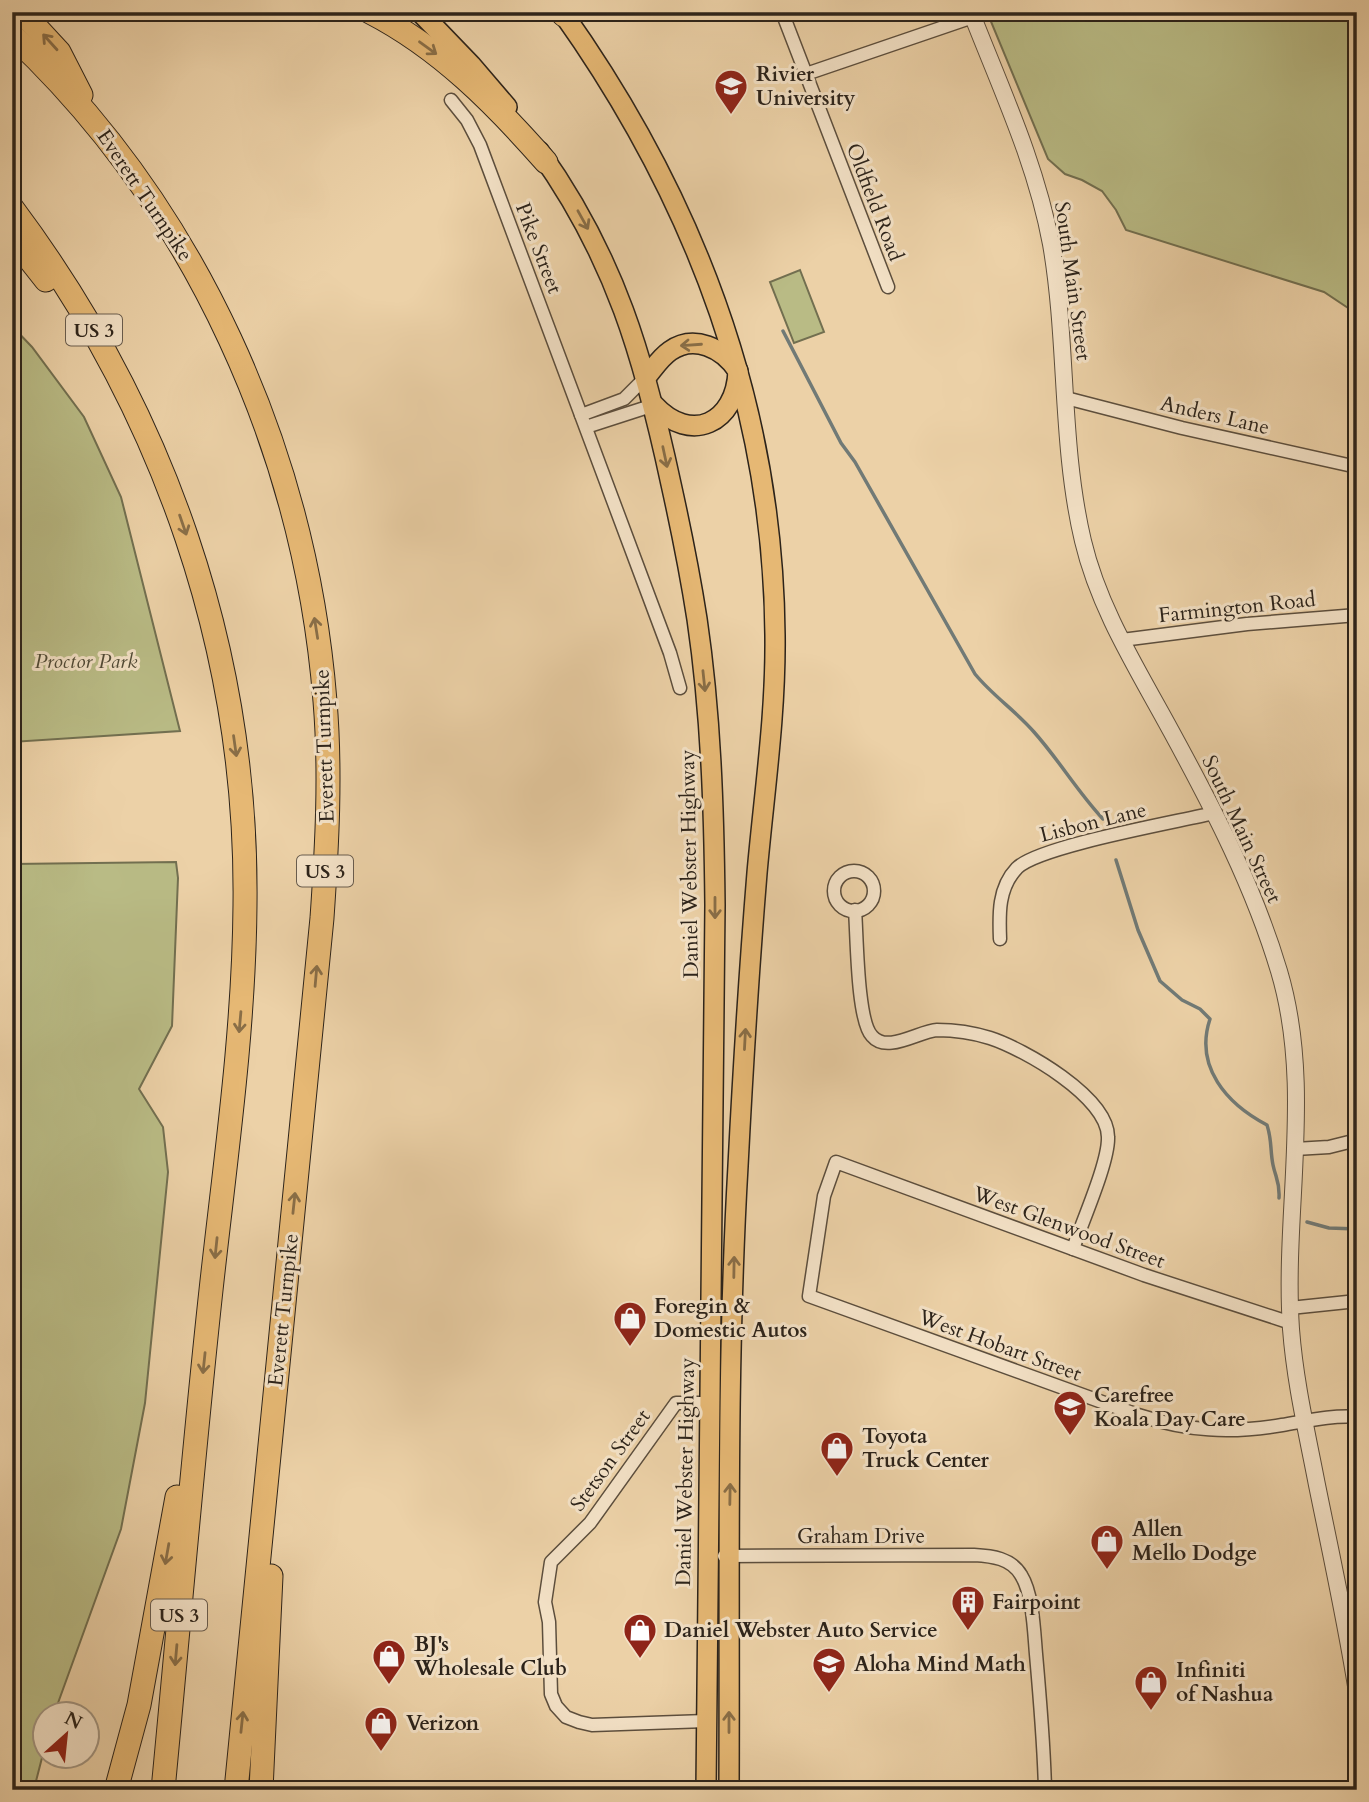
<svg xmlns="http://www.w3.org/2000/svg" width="1369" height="1802" font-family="Cardo,serif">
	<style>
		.green { fill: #b9bb85; stroke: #726f50; stroke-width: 2 }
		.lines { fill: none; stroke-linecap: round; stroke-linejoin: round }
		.stream { stroke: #717a76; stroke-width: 3.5 }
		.minor-casing { stroke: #5c4e3d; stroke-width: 15 }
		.tertiary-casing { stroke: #5c4e3d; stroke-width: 18 }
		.primary-casing { stroke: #2c231a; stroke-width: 22 }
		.motorway-casing { stroke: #2c231a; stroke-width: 25 }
		.minor { stroke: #f3e1c6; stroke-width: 12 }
		.tertiary { stroke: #f3e1c6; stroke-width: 16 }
		.primary { stroke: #e6b874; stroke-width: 19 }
		.motorway { stroke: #e6b874; stroke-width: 23 }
		.oneway { stroke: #896e47 }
		.labels { text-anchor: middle; stroke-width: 6; stroke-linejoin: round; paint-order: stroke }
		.shield { fill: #f3e1c6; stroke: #685c4e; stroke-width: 2 }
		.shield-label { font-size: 19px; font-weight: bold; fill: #2c231a }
		.poi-label { font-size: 21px; font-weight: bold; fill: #2c231a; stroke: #f3e1c6; text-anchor: start }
		.street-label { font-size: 21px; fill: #2c231a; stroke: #f3e1c6 }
		.park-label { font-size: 21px; font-style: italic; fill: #4f4935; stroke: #f3e1c6 }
	</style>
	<rect width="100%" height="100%" fill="#ecd1a7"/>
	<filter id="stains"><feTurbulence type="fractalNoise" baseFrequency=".00286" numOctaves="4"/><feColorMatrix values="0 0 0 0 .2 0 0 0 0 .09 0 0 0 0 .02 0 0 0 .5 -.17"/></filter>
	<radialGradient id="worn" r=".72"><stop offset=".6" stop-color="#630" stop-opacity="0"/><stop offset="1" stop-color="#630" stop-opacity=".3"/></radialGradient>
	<g class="green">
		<polygon points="987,12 1357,12 1357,314 1324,292 1126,230 1116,210 1102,191 1082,180 1065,174 1048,159"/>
		<polygon points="800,270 824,332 794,343 770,282"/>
		<polygon points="12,326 32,347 84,417 121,497 180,731 12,742"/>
		<polygon points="176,862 178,878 172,1026 139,1089 163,1127 168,1172 145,1403 121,1529 54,1714 46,1714 45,1746 34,1789 12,1790 12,864"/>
	</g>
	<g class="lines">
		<g class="stream">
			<path d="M783,331L841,443L855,462L975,674C993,696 1016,711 1034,732C1059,760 1077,791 1103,819"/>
			<path d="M1116,860L1138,930L1160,981L1182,1000L1200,1009L1210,1019C1194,1067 1227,1104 1267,1125C1272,1140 1270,1150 1273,1165C1276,1179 1280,1182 1279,1198"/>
			<polyline points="1307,1222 1329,1228 1357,1229"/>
		</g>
		<defs>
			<g id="minor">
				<polyline points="782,12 888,287"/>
				<polyline points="806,74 973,17"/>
				<polyline points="451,100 467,120 480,145 670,653 680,688"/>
				<polyline points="1066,398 1182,428 1357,467"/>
				<polyline points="581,415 624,399 647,376"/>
				<polyline points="586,427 654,405"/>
				<polyline points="1122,640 1247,624 1357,615"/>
				<circle cx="854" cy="891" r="20"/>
				<path d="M855,910C857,935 857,1021 872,1036C887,1054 919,1031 937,1030C955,1030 974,1033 990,1038C1024,1049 1108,1097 1108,1137C1109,1162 1082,1222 1073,1249"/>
				<path d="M1000,939C999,914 998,888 1017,868C1039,846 1177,822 1214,813"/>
				<polyline points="1295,1149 1329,1147 1357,1140"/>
				<polyline points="1290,1308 1357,1301"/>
				<path d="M1291,1323L1144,1275L836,1162L824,1196L809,1296L1138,1415C1188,1431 1229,1434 1282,1425C1307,1421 1331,1415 1357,1417"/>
				<path d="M724,1556L974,1555C992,1556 1011,1558 1021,1575C1033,1594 1034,1631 1036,1654C1040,1699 1044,1745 1045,1790"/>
				<polyline points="706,1721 592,1725 579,1722 566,1717 556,1706 551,1694 549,1622 545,1602 551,1562 590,1523 676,1403 708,1403"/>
			</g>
			<path id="tertiary" d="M971,12C1001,89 1036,163 1051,244C1068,342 1060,444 1083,541C1099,609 1138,670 1171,731C1213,808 1254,887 1279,971C1314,1088 1283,1210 1291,1329C1295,1382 1307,1433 1317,1485C1331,1554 1346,1622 1357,1692"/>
			<g id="primary">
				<polyline points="420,12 471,65 507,107"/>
				<path d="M562,12C695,199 773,404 775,635C776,715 764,794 757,873C749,971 743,1068 738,1166C726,1374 730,1582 729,1790"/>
				<path d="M539,151C615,257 644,358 671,484C681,529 690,574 697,619C711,714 714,809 715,905L706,1790"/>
				<path d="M647,376C654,368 660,358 670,351C694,334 723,348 738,371C736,423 691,445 654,405"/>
			</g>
			<g id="motorway">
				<polyline points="22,12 59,52 81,95"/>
				<path d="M370,12C440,48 495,104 546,162"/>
				<polyline points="561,12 564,15"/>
				<path d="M12,35C196,208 305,451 325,701C331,773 327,846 322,918L236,1790"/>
				<path d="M12,208C164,411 248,651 245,905C244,1034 225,1162 211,1290C193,1456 179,1623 163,1790"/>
				<polyline points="12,237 46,280"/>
				<polyline points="116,1790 139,1705 177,1497"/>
				<polyline points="261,1790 271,1576"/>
			</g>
		</defs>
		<use href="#minor" class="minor-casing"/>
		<use href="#tertiary" class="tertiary-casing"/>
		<use href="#primary" class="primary-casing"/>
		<use href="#motorway" class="motorway-casing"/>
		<use href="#minor" class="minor"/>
		<use href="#tertiary" class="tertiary"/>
		<use href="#primary" class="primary"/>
		<use href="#motorway" class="motorway"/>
	</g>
	<defs><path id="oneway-shaft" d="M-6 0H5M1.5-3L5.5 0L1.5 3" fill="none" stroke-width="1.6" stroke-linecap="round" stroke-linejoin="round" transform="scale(1.75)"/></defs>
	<g class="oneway">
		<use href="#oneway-shaft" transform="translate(50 42) rotate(-132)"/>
		<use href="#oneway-shaft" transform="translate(428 48) rotate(36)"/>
		<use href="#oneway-shaft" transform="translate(583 220) rotate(61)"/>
		<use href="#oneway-shaft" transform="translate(691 345) rotate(176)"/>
		<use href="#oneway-shaft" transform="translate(665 457) rotate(78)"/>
		<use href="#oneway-shaft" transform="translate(183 525) rotate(71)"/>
		<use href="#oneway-shaft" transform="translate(316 628) rotate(-99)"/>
		<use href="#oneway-shaft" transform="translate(704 681) rotate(84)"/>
		<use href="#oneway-shaft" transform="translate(235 746) rotate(82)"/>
		<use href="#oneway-shaft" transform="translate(715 908) rotate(90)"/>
		<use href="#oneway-shaft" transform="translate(316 976) rotate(-85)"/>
		<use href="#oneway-shaft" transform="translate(240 1022) rotate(95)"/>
		<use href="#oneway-shaft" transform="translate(745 1039) rotate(-87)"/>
		<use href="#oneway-shaft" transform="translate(294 1203) rotate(-84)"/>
		<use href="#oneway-shaft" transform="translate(216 1248) rotate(96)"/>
		<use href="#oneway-shaft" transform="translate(734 1267) rotate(-89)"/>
		<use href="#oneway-shaft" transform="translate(204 1363) rotate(96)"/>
		<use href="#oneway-shaft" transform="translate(730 1494) rotate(-89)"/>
		<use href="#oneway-shaft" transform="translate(167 1554) rotate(100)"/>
		<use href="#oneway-shaft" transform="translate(176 1655) rotate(95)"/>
		<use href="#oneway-shaft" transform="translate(242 1722) rotate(-84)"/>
		<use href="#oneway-shaft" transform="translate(729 1722) rotate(-90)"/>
	</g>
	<defs>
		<symbol id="university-pin" viewBox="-11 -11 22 30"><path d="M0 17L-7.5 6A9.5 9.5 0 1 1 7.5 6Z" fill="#8f2418" stroke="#f3e1c6"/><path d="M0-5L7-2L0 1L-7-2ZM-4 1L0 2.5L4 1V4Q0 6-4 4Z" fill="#fff"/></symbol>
		<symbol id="shop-pin" viewBox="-11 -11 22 30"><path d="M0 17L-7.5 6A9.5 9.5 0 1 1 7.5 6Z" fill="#8f2418" stroke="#f3e1c6"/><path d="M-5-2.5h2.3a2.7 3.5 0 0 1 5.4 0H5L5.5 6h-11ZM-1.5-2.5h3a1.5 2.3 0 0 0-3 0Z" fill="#fff"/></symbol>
		<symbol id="school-pin" viewBox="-11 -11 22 30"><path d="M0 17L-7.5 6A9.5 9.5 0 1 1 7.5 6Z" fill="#8f2418" stroke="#f3e1c6"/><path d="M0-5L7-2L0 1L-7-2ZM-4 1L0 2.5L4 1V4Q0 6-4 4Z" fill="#fff"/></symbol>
		<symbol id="building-pin" viewBox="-11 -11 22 30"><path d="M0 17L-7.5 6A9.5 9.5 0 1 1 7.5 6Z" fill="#8f2418" stroke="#f3e1c6"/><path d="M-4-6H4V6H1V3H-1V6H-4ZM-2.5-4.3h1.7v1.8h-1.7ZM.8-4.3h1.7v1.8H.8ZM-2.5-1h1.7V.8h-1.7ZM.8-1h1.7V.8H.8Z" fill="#fff"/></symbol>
	</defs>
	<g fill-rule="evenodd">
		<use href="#university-pin" x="712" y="67" width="38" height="52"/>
		<use href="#shop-pin" x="611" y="1299" width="38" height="52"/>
		<use href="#school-pin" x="1051" y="1388" width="38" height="52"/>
		<use href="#shop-pin" x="818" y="1429" width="38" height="52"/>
		<use href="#shop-pin" x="1088" y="1522" width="38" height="52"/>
		<use href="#building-pin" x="949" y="1583" width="38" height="52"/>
		<use href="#shop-pin" x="621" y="1611" width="38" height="52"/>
		<use href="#shop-pin" x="370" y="1637" width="38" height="52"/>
		<use href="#school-pin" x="810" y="1645" width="38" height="52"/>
		<use href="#shop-pin" x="1132" y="1663" width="38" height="52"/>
		<use href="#shop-pin" x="362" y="1704" width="38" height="52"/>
	</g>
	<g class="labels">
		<g class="shield">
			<rect x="66" y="314.5" width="56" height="31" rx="5"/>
			<rect x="297" y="855.5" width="56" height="31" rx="5"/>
			<rect x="151" y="1599.5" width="56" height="31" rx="5"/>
		</g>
		<g class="shield-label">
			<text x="94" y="337">US 3</text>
			<text x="325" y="878">US 3</text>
			<text x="179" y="1622">US 3</text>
		</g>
		<g class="poi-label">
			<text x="756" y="81">Rivier<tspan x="756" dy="24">University</tspan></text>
			<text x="654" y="1313">Foregin &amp;<tspan x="654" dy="24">Domestic Autos</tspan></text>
			<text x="1094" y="1402">Carefree<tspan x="1094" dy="24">Koala Day Care</tspan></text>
			<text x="862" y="1443">Toyota<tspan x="862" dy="24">Truck Center</tspan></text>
			<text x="1132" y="1536">Allen<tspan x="1132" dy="24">Mello Dodge</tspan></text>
			<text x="992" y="1609">Fairpoint</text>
			<text x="664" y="1637">Daniel Webster Auto Service</text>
			<text x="414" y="1651">BJ's<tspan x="414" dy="24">Wholesale Club</tspan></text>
			<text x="854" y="1671">Aloha Mind Math</text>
			<text x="1176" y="1677">Infiniti<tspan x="1176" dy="24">of Nashua</tspan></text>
			<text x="406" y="1730">Verizon</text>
		</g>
		<g class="street-label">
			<text transform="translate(145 195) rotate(56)" y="7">Everett Turnpike</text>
			<text transform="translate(875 202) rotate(69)" y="7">Oldfield Road</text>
			<text transform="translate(539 248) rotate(69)" y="7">Pike Street</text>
			<text transform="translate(1073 281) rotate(82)" y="7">South Main Street</text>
			<text transform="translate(1215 415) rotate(13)" y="7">Anders Lane</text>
			<text transform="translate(1237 607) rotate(-6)" y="7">Farmington Road</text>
			<text transform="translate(324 746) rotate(-92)" y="7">Everett Turnpike</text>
			<text transform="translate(1093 822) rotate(-14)" y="7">Lisbon Lane</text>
			<text transform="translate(1242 829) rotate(65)" y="7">South Main Street</text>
			<text transform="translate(689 864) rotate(-91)" y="7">Daniel Webster Highway</text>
			<text transform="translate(1069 1227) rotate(20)" y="7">West Glenwood Street</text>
			<text transform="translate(283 1310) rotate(-84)" y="7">Everett Turnpike</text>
			<text transform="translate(1000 1345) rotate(20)" y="7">West Hobart Street</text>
			<text transform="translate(610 1460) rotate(-54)" y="7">Stetson Street</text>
			<text transform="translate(685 1472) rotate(-89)" y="7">Daniel Webster Highway</text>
			<text x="861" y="1543">Graham Drive</text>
		</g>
		<g class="park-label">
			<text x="86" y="668">Proctor Park</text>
		</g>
	</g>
	<rect width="1369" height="1802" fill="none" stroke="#ecd1a7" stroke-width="42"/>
	<rect x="14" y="14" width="1341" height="1774" fill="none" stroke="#2c231a" stroke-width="3.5"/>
	<rect x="21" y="21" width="1327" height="1760" fill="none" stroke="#2c231a" stroke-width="2"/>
	<g transform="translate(66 1735) rotate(27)"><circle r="33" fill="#f3e1c6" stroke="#a39581" stroke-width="2"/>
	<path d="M0-5L12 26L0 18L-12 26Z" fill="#8f2418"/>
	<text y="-10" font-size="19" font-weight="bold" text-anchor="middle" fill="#2c231a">N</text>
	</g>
	<rect width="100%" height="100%" filter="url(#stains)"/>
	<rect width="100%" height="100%" fill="url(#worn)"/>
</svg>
